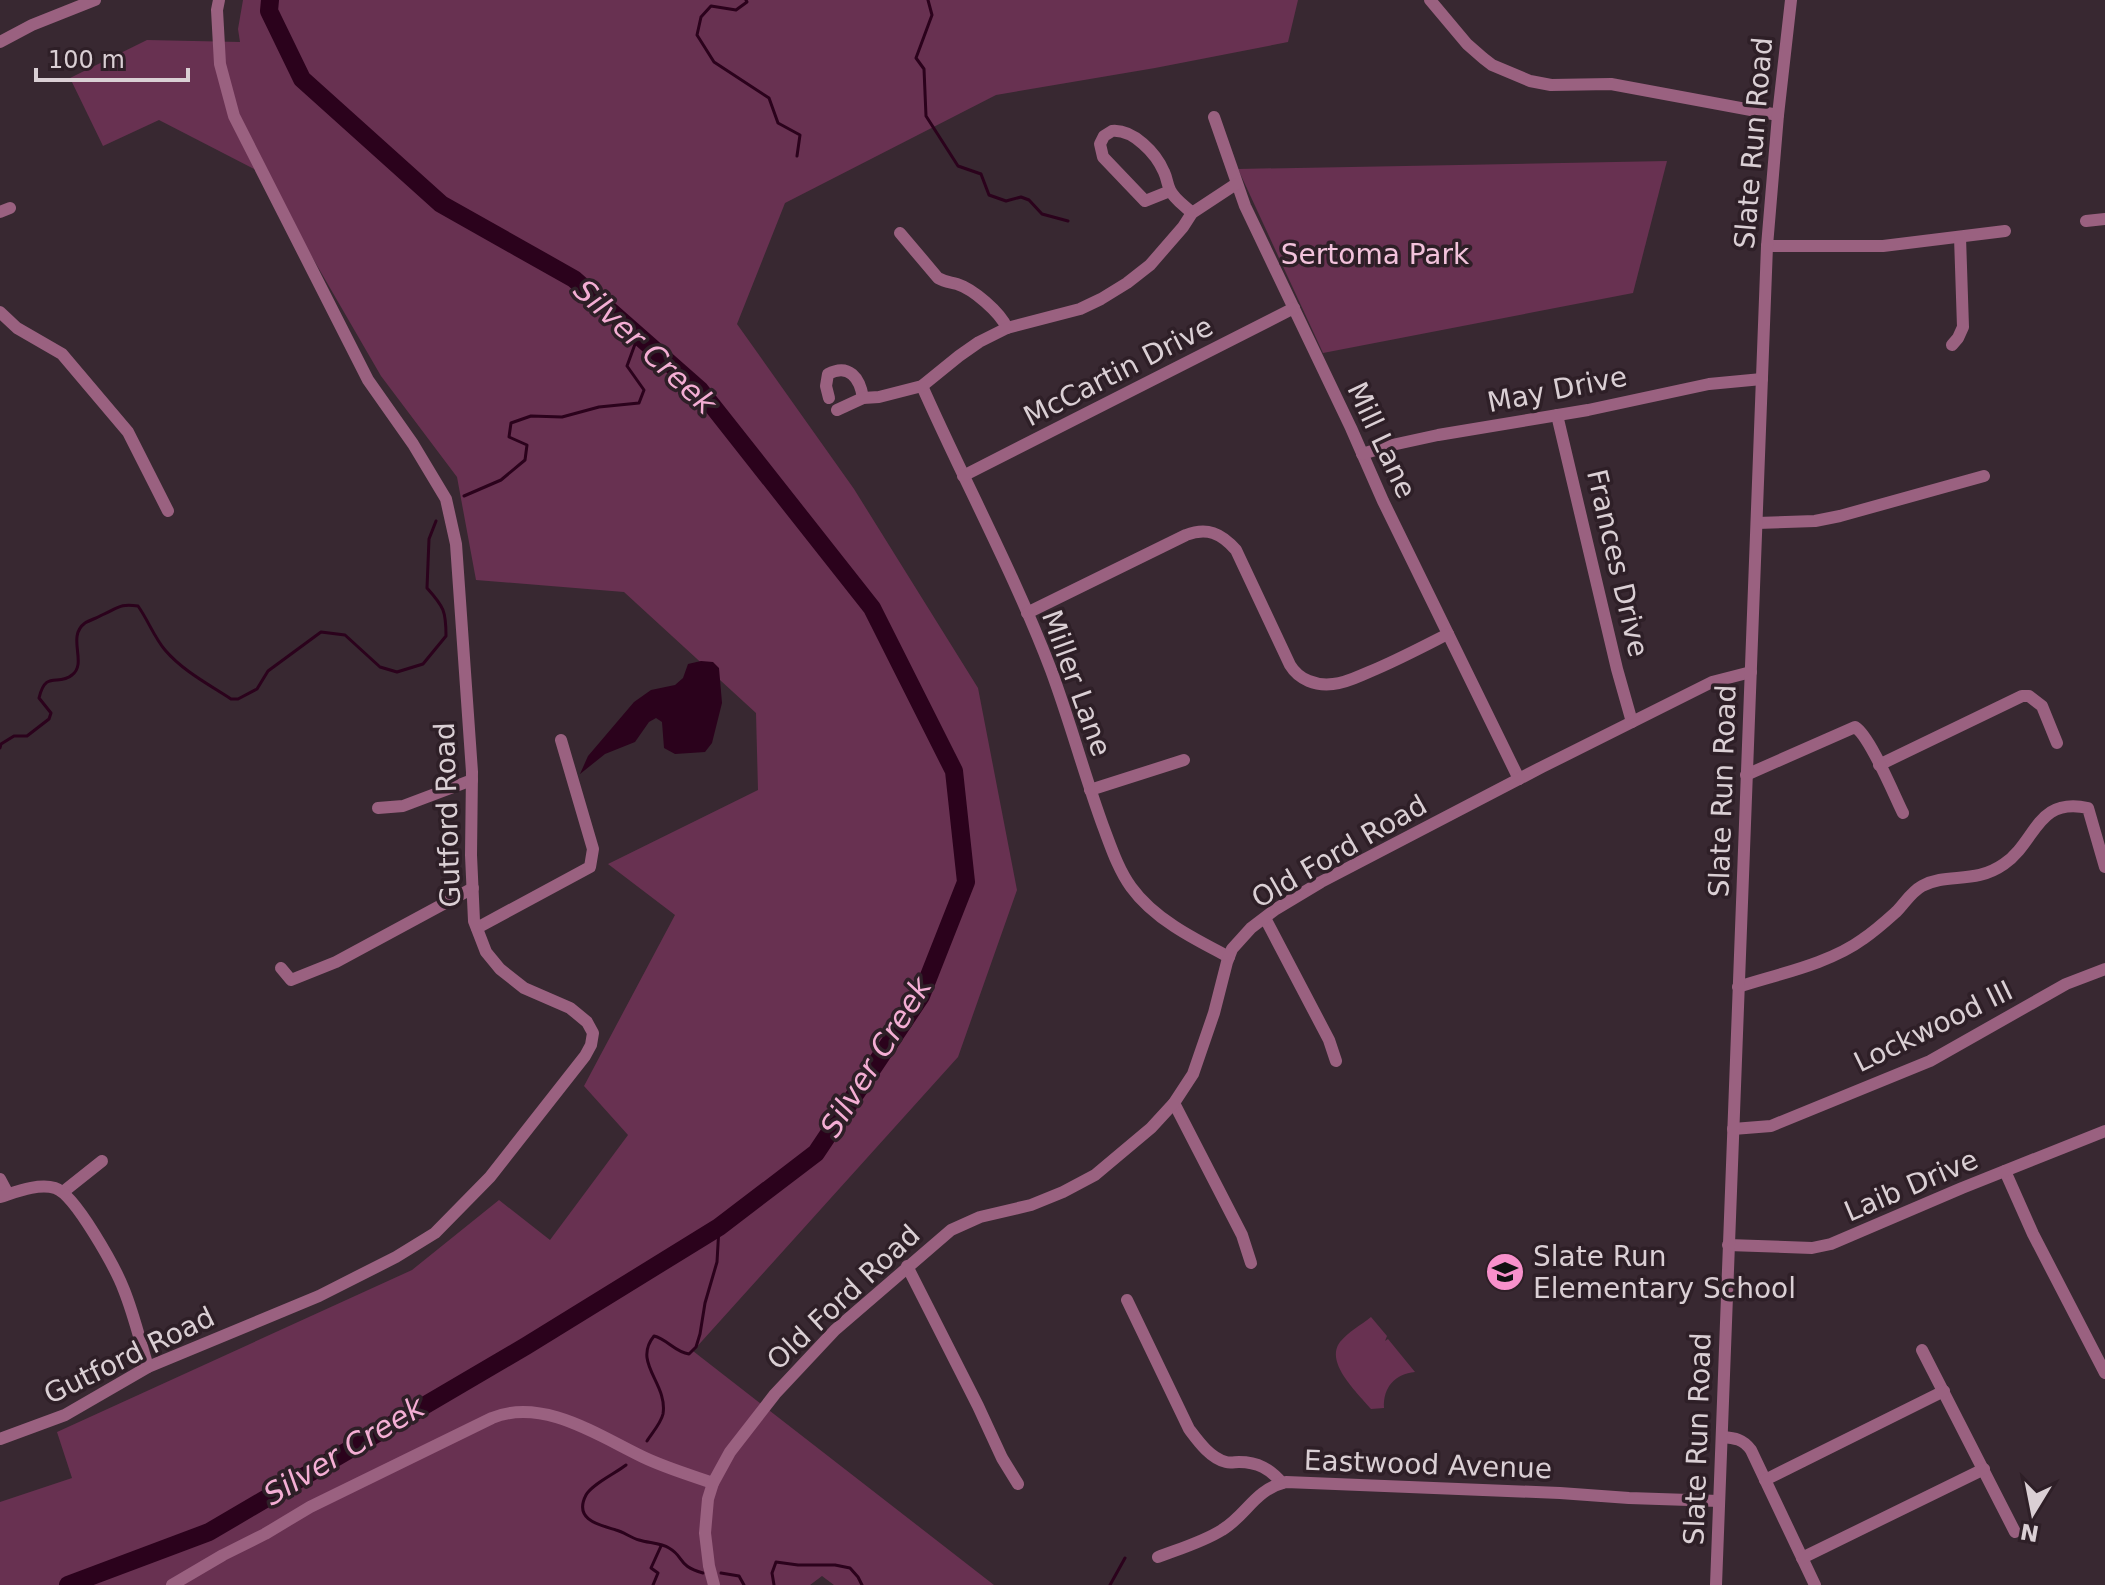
<svg xmlns="http://www.w3.org/2000/svg" width="2105" height="1585" font-family="'DejaVu Sans',sans-serif">
	<style>
		.green { fill: #683151 }
		.water { fill: #2b021c }
		.lines { fill: none; stroke-linecap: round; stroke-linejoin: round }
		.stream { stroke: #2b021c; stroke-width: 3 }
		.river { stroke: #2b021c; stroke-width: 18 }
		.minor { stroke: #9a6180; stroke-width: 12 }
		.labels { text-anchor: middle; stroke-width: 7; stroke-linejoin: round; paint-order: stroke }
		.street-label { font-size: 28px; fill: #dacfd4; stroke: #2e1f27 }
		.park-label { font-size: 28px; fill: #f2c2db; stroke: #2e1f27 }
		.poi-label { font-size: 28px; fill: #dacfd4; stroke: #2e1f27; text-anchor: start }
		.water-label { font-size: 30px; font-style: italic; fill: #f4aed4; stroke: #2e1f27 }
	</style>
	<rect width="100%" height="100%" fill="#382831"/>
	<g class="green">
		<polygon points="243,0 1298,0 1288,42 1155,68 996,95 785,203 737,324 854,489 978,688 1017,890 958,1057 693,1351 994,1585 834,1585 822,1576 810,1585 0,1585 0,1502 72,1478 57,1432 412,1270 499,1200 550,1240 628,1135 584,1086 675,915 608,864 758,790 756,713 624,592 476,580 457,477 381,376 264,174 159,120 103,146 70,78 147,40 240,42 238,29"/>
		<polygon points="1667,161 1633,293 1323,353 1238,169"/>
		<path d="M1371,1317L1387,1336L1385,1341L1388,1339L1415,1372C1395,1374 1383,1387 1384,1408L1371,1409C1359,1394 1324,1363 1340,1342C1348,1332 1361,1325 1371,1317Z"/>
	</g>
	<polygon class="water" points="701,661 713,662 719,668 722,703 712,743 705,752 675,754 664,748 662,722 656,718 649,722 635,742 605,754 580,774 588,756 634,702 651,690 675,685 683,678 688,664"/>
	<g class="lines">
		<g class="stream">
			<polyline points="746,0 747,2 736,10 711,6 701,17 697,35 714,62 769,98 778,123 800,135 797,156"/>
			<polyline points="928,0 932,15 916,58 924,69 926,116 958,166 981,174 989,195 1006,201 1021,197 1029,200 1042,214 1068,221"/>
			<polyline points="464,496 501,480 525,460 527,445 509,437 511,423 531,416 562,417 599,407 639,403 644,390 627,366 638,336"/>
			<path d="M0,748L1,744L14,736H27L49,719L51,713L39,698C46,669 58,687 72,675C88,663 66,637 85,623C90,620 97,618 102,615C118,608 120,603 138,606C148,620 154,637 165,650C183,671 208,684 231,699H238L257,689L268,671L321,632L345,635L380,667L397,672L423,664L446,636C446,611 444,607 427,588L429,539L436,521"/>
			<path d="M647,1441C652,1433 661,1423 663,1414C668,1383 632,1363 654,1336C667,1339 675,1352 689,1354L696,1347L700,1334L705,1303L717,1262L719,1227"/>
			<path d="M626,1465C616,1473 592,1484 586,1495C573,1520 600,1525 616,1530C624,1532 631,1538 639,1540C648,1543 661,1543 669,1548C685,1557 677,1566 703,1573"/>
			<polyline points="721,1573 739,1576 744,1585"/>
			<polyline points="653,1585 658,1573 651,1568 661,1546"/>
			<polyline points="774,1585 772,1573 776,1562 798,1565 835,1565 850,1568 858,1577 862,1585"/>
			<polyline points="1110,1585 1125,1558"/>
		</g>
		<polyline class="river" points="68,1585 209,1532 526,1346 719,1227 816,1153 921,996 966,882 954,771 872,608 700,390 574,279 441,204 302,79 269,11 270,0"/>
		<g class="minor">
			<polyline points="1430,0 1467,44 1483,58 1492,65 1530,81 1551,85 1611,84 1778,115"/>
			<polyline points="0,42 32,25 95,0"/>
			<polyline points="1214,117 1245,206 1351,428 1383,501 1519,779"/>
			<path d="M1170,191L1145,201L1103,157L1100,144L1104,136L1112,131C1133,129 1156,153 1164,172C1167,178 1167,184 1170,190C1174,199 1185,206 1192,213"/>
			<polyline points="0,212 10,208"/>
			<polyline points="2086,221 2105,219"/>
			<path d="M900,233L938,278C945,282 950,282 957,284C973,289 1000,312 1007,328"/>
			<polyline points="1767,246 1883,246 2005,231"/>
			<polyline points="0,312 17,328 62,354 128,432 168,511"/>
			<polyline points="1952,345 1958,338 1963,327 1960,237"/>
			<path d="M922,386C964,481 1014,573 1051,670C1070,721 1084,774 1103,826C1111,847 1118,869 1131,887C1154,919 1194,939 1229,957"/>
			<path d="M829,398L826,386L828,374C849,363 860,378 863,398"/>
			<polyline points="837,410 863,398 879,397 922,386 959,356 979,342 1007,328 1080,309 1101,299 1127,283 1150,265 1183,227 1192,213 1236,184"/>
			<polyline points="1557,415 1617,669 1632,722"/>
			<polyline points="1362,454 1392,445 1438,435 1588,410 1709,384 1762,379"/>
			<polyline points="963,476 1294,308"/>
			<polyline points="1757,523 1815,521 1840,516 1984,476"/>
			<path d="M1027,613L1186,535C1207,527 1221,533 1236,550L1290,665C1299,680 1316,686 1333,684C1346,683 1357,677 1369,672C1396,661 1422,647 1448,634"/>
			<polyline points="1879,765 2022,696 2029,696 2042,706 2057,743"/>
			<path d="M1746,775L1855,727C1870,736 1894,795 1903,813"/>
			<polyline points="1090,790 1184,760"/>
			<polyline points="378,808 403,806 472,780"/>
			<polyline points="1265,918 1329,1040 1336,1061"/>
			<polyline points="477,928 590,867 593,849 561,740"/>
			<polyline points="281,968 291,980 336,962 473,888"/>
			<path d="M1738,987C1778,974 1829,964 1863,939C1875,931 1886,921 1896,912C1905,903 1911,892 1922,886C1948,872 1974,885 2004,864C2037,841 2036,797 2088,808L2105,867"/>
			<polyline points="1174,1103 1242,1235 1251,1263"/>
			<polyline points="1733,1129 1771,1126 1930,1061 2066,984 2105,969"/>
			<polyline points="2005,1171 2033,1234 2105,1373"/>
			<polyline points="0,1179 8,1194"/>
			<polyline points="63,1192 102,1161"/>
			<path d="M0,1197C16,1192 38,1183 55,1188C75,1194 116,1269 124,1290C134,1315 140,1341 148,1367"/>
			<polyline points="1728,1245 1812,1248 1831,1244 1962,1188 2105,1131"/>
			<polyline points="907,1266 978,1406 1002,1458 1018,1484"/>
			<path d="M1127,1300L1189,1429C1198,1441 1210,1458 1226,1462C1230,1463 1235,1462 1239,1462C1258,1462 1270,1469 1282,1483"/>
			<polyline points="1922,1350 2015,1532"/>
			<path d="M1722,1437C1735,1438 1743,1439 1751,1450L1815,1585"/>
			<polyline points="0,1439 65,1415 148,1367 319,1296 396,1257 435,1233 490,1177 585,1056 591,1045 593,1033 587,1022 570,1008 524,988 500,969 486,952 474,921 471,855 472,772 456,544 446,499 413,444 368,380 234,116 220,64 217,10 219,0"/>
			<polyline points="1765,1480 1944,1391"/>
			<path d="M1158,1557C1179,1549 1203,1542 1222,1530C1247,1515 1254,1490 1286,1482L1560,1493L1629,1498L1719,1501"/>
			<polyline points="1802,1558 1984,1469"/>
			<path d="M172,1585L223,1555L265,1534L310,1507L492,1418C543,1397 599,1436 643,1457C666,1468 690,1475 713,1483"/>
			<polyline points="714,1585 709,1566 705,1533 708,1499 713,1483 730,1452 775,1394 835,1330 951,1230 980,1217 1031,1205 1063,1192 1095,1175 1151,1128 1174,1103 1193,1074 1214,1013 1227,962 1232,949 1251,928 1276,909 1321,882 1542,767 1712,682 1751,672"/>
			<polyline points="1716,1585 1767,246 1778,115 1791,0"/>
		</g>
	</g>
	<defs>
		<symbol id="school-disc" viewBox="-11 -11 22 22"><circle r="9.5" fill="#f890cb" stroke="#2e1f27"/><path d="M0-5L7-2L0 1L-7-2ZM-4 1L0 2.5L4 1V4Q0 6-4 4Z" fill="#111"/></symbol>
	</defs>
	<g fill-rule="evenodd">
		<use href="#school-disc" x="1483" y="1250" width="44" height="44"/>
	</g>
	<g class="labels">
		<g class="street-label">
			<text transform="translate(1753 143) rotate(-85)" y="10">Slate Run Road</text>
			<text transform="translate(1118 371) rotate(-27)" y="10">McCartin Drive</text>
			<text transform="translate(1557 389) rotate(-11)" y="10">May Drive</text>
			<text transform="translate(1382 440) rotate(65)" y="10">Mill Lane</text>
			<text transform="translate(1618 563) rotate(77)" y="10">Frances Drive</text>
			<text transform="translate(1077 683) rotate(70)" y="10">Miller Lane</text>
			<text transform="translate(1722 791) rotate(-88)" y="10">Slate Run Road</text>
			<text transform="translate(447 815) rotate(-92)" y="10">Gutford Road</text>
			<text transform="translate(1339 851) rotate(-30)" y="10">Old Ford Road</text>
			<text transform="translate(1933 1026) rotate(-26)" y="10">Lockwood III</text>
			<text transform="translate(1911 1185) rotate(-23)" y="10">Laib Drive</text>
			<text transform="translate(843 1297) rotate(-43)" y="10">Old Ford Road</text>
			<text transform="translate(129 1355) rotate(-26)" y="10">Gutford Road</text>
			<text transform="translate(1697 1439) rotate(-88)" y="10">Slate Run Road</text>
			<text transform="translate(1428 1464) rotate(2)" y="10">Eastwood Avenue</text>
		</g>
		<g class="park-label">
			<text x="1375" y="264">Sertoma Park</text>
		</g>
		<g class="poi-label">
			<text x="1533" y="1266">Slate Run<tspan x="1533" dy="32">Elementary School</tspan></text>
		</g>
		<g class="water-label">
			<text transform="translate(645 347) rotate(43)" y="10">Silver Creek</text>
			<text transform="translate(876 1057) rotate(-58)" y="10">Silver Creek</text>
			<text transform="translate(344 1451) rotate(-31)" y="10">Silver Creek</text>
		</g>
	</g>
	<g transform="translate(2033 1513) rotate(190)" stroke="#2e1f27" stroke-width="6" paint-order="stroke">
	<path d="M0-6L14 30L0 20L-14 30Z" fill="#dacfd4"/>
	<text y="-12" font-size="22" font-weight="bold" text-anchor="middle" fill="#dacfd4">N</text>
	</g>
	<path d="M36 68v12h152v-12" fill="none" stroke="#dacfd4" stroke-width="4"/>
	<text x="48" y="68" font-size="24" fill="#dacfd4" stroke="#2e1f27" stroke-width="6" paint-order="stroke">100 m</text>
</svg>
